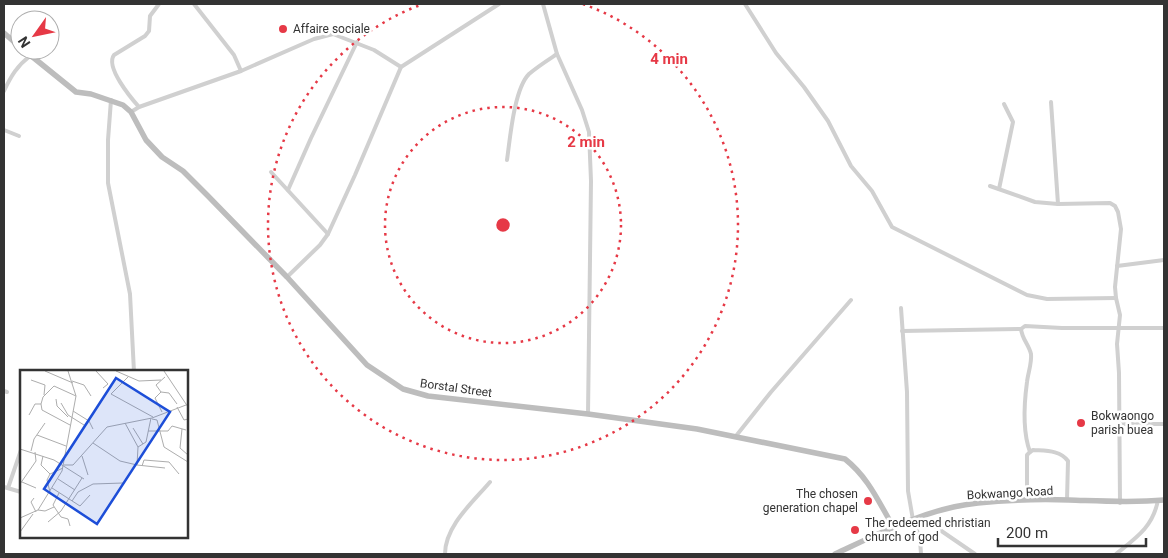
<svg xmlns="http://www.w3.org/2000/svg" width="1168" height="558" font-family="Roboto,sans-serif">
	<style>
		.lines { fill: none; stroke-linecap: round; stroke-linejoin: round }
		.street { stroke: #d0d0d0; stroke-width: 4 }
		.secondary { stroke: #bdbdbd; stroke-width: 5.5 }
		.ring { fill: none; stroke: #e63946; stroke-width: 2.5; stroke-dasharray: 2.5 5 }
		.poi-dot { fill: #e63946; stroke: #fff; stroke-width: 2 }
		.labels { text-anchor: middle; stroke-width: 5; stroke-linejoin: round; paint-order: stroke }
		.poi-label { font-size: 12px; fill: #333; stroke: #fff; text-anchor: start }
		.street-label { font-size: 12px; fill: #333; stroke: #fff }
		.inset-road { fill: none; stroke: #adadad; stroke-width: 1 }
		.view { fill: #1d4ed8; fill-opacity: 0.15; stroke: #1d4ed8; stroke-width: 2.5 }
		.inset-edge { fill: none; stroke: #333; stroke-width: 2.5 }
		.centre { fill: #e63946; stroke: #fff; stroke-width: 2.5 }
		.ring-label { font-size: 15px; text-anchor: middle; font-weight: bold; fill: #e63946; stroke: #fff; stroke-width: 5; stroke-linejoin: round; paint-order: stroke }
	</style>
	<rect width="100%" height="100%" fill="#fff"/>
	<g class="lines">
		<g class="street">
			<polyline points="194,4 234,55 241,71"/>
			<polyline points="543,4 557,54 582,110 589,132 591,181 588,414"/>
			<polyline points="745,4 776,53 804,87 828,121 851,166 872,191 892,227 1027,295 1047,299 1116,298"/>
			<path d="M4,91C11,76 17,66 30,56"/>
			<polyline points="111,100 108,140 108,183 130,294 134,372"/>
			<polyline points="1051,102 1058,204"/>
			<path d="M139,107C131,98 105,67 114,55L145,36L149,31L150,16L159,4"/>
			<polyline points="131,112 139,107 241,71 314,39 333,34 374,50 401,67"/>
			<polyline points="4,130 19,136"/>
			<path d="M507,160C510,139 514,89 529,74C537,67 548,60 557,54"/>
			<polyline points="271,172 328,234"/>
			<polyline points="990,186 1035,202 1058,204 1110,203 1115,206 1118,212 1121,229 1115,287 1116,298 1120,315 1117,344 1119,373 1120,503"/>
			<polyline points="999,189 1013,122 1004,104"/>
			<polyline points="288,190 311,138 357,42"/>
			<polyline points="1117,266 1164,260"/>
			<polyline points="287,277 320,245 328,234 355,175 401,67 499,4"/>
			<polyline points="901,308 907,392 908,491 913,520 920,539 921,554"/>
			<path d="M1021,329C1022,339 1029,345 1031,354C1032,363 1028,373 1027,382C1024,404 1022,430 1030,452L1027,455V500"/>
			<polyline points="902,331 1021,329 1025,326 1062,328 1164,328"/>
			<polyline points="4,391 7,392"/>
			<polyline points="1120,424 1164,424"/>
			<polyline points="736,436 771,392 851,300"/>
			<path d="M1030,452L1033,450C1046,451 1060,450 1068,461L1067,500"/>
			<polyline points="4,487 21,492"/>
			<polyline points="8,488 21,450"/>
			<polyline points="921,517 975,554"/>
			<path d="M445,554C445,526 473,502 490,482"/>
			<path d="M1116,554C1136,538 1153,527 1158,500"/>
		</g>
		<g class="secondary">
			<polyline points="4,33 20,47"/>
			<path d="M24,50L76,92L91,94L123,105L131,112L146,140L162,157L183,171L208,196L287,277L367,365L403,389L428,396L588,414L697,429L845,459C869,478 879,503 894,528"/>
			<path d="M835,554C880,533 928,508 978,503C1008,500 1039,499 1069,500C1101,501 1132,503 1164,500"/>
		</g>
	</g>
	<g class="ring">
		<circle cx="503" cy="225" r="118"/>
		<path d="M583 4A235 235 0 1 1 423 4"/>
	</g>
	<g class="poi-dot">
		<circle cx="283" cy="29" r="5"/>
		<circle cx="1081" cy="423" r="5"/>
		<circle cx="868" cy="501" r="5"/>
		<circle cx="855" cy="530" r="5"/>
	</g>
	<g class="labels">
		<g class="poi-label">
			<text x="293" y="33">Affaire sociale</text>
			<text x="1091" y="420">Bokwaongo<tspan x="1091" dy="14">parish buea</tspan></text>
			<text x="858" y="498" text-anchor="end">The chosen<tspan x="858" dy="14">generation chapel</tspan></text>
			<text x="865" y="527">The redeemed christian<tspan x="865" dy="14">church of god</tspan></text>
		</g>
		<g class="street-label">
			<text transform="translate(456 388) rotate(8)" y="4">Borstal Street</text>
			<text transform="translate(1010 493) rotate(-3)" y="4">Bokwango Road</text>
		</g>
	</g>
	<g transform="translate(20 370)">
		<rect width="168" height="168" fill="#fff"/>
		<path class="inset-road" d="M25,1L53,13M76,1L88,14L83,18M96,1L119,11L141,10M144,1L168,37M108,7L91,24L133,47M11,10L25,15L24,25M52,11L64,15L71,26M141,22L149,23L157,34M36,29L37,36L48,47M41,33L48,45L64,55M157,37L164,50L168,49M53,41L69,51L73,59M142,42L135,28L141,22L136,15L145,7M9,45L15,34H21M132,49L137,50L144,77L168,92M50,55L22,40L21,34L23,27L34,16L56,26M113,58L123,74M162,59L160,78L168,85M128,61H148L152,56L166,60M17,65L46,76M73,73L100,91L117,95L118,77L105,53M118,77L126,72L131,48M0,79L34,90L64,109M11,81L14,69L25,53M23,86L21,95L30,104L43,98M62,86L68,105M44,95H53L87,57L132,48L166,35M117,95L145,98M122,96L124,90L149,92L159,104M38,109L55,120M2,112L16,118M0,114L16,91L15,82M32,118L60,136L70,125M30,122L27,110L30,104M39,123L33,135L41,147L48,149L50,156M14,128L11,132L16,142M52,131L58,122L73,114L103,113M18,140L25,141L34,137M0,148L18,140L42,101L56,26L48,1M28,152L41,141L62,108M0,162L13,144"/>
		<path class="view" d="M96,8L150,42L77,154L24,119Z"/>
		<rect width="168" height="168" class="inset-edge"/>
	</g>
	<circle cx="503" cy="225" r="8" class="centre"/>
	<g class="ring-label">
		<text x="669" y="64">4 min</text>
		<text x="586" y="147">2 min</text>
	</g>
	<rect width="1168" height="558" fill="none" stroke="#333333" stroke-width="10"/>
	<g transform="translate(35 35) rotate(237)"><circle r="24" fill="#ffffff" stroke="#adadad"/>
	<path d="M0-4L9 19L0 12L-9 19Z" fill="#e63946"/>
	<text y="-8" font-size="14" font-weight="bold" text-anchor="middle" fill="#333333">N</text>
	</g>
	<path d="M998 538v8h148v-8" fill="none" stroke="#333333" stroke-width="2.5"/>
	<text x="1006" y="538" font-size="15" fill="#333333" stroke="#ffffff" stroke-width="4" paint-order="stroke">200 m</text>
</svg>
